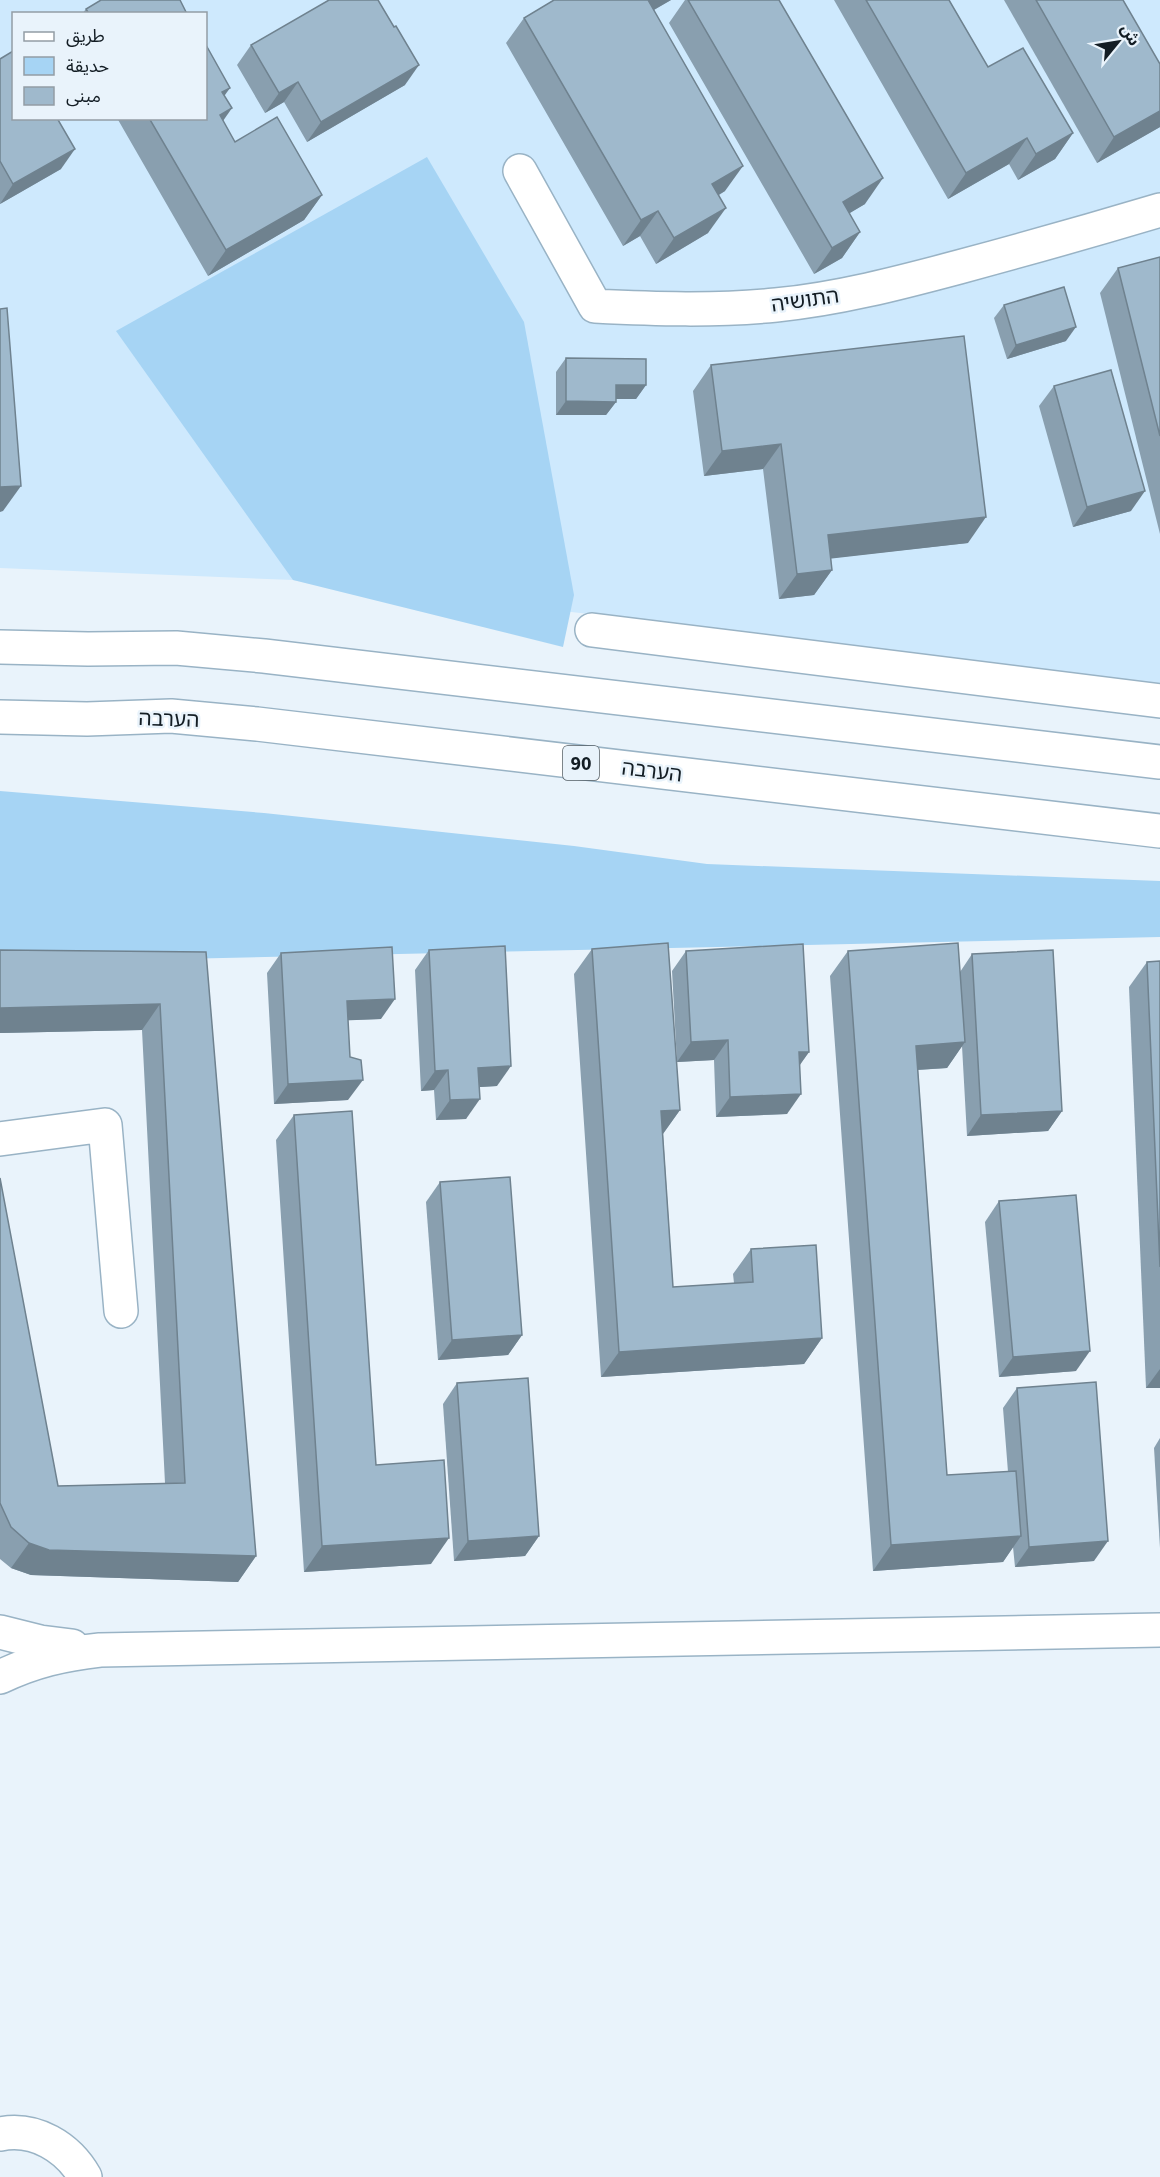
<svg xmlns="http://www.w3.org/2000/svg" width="1160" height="2177" font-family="'Source Sans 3','Noto Sans Arabic','Noto Sans Hebrew',sans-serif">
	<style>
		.built { fill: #cee9fd; fill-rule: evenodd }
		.green { fill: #a6d4f4 }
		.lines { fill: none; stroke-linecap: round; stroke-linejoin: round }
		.minor-casing { stroke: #99b3c5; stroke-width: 36 }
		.highway-casing { stroke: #99b3c5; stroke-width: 36 }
		.minor { stroke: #fff; stroke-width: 33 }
		.highway { stroke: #fff; stroke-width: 33 }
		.wall { fill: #899faf }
		.shaded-wall { fill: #6f828f }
		.building { fill: #9fb9cc; stroke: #6f828f; stroke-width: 1.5 }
		.labels { text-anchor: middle; stroke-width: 5; stroke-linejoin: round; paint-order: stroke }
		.shield { fill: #e9f3fb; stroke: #535d64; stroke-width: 1.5 }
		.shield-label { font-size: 20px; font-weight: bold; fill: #131d24 }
		.street-label { font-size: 21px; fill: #131d24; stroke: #e9f3fb }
	</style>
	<rect width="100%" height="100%" fill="#e9f3fb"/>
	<path class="built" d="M0,0H1160V685L589,614L293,580L0,568ZM14,14H206V118H14Z"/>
	<g class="green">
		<polygon points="427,157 524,322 574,595 563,647 293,580 116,331"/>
		<polygon points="0,791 264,813 574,846 707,864 1160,881 1160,937 0,963"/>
	</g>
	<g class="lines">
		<defs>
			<g id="minor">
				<path d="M520,171L595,306C655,309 716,311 776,305C838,299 899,283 959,267C1026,249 1093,230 1160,210"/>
				<polyline points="592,630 1160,701"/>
				<polyline points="0,1139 105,1125 121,1311"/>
				<polyline points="0,1632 40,1642 72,1646"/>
				<path d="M0,1677C33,1661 64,1654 100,1650L1160,1630"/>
				<path d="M0,2134C35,2127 68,2147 85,2177"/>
			</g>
			<g id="highway">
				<polyline points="0,647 88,649 176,648 264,656 1160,762"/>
				<polyline points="0,717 87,719 171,716 257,724 1160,831"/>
			</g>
		</defs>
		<use href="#minor" class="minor-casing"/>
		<use href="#highway" class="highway-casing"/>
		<use href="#minor" class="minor"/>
		<use href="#highway" class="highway"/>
	</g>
	<g class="wall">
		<polygon points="554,0 671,0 654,10 725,191 719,195 708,233 656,264 640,236 623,246 506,43 524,18"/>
		<polygon points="685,0 779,0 865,204 849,213 860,232 842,258 814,274 669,23"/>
		<polygon points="834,0 949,0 988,67 1073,133 1055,159 1018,180 1009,164 948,199"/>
		<polygon points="1004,0 1123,0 1160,127 1097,163"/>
		<polygon points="86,9 187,14 82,14"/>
		<polygon points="251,45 405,85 307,142 284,102 265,113 237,65"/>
		<polygon points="0,59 61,169 0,204"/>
		<polygon points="224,96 223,121 235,142 322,195 304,220 208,276 117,118 206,118"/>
		<polygon points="1160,257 1160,534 1100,293 1118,268"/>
		<polygon points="1004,305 1066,341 1007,359 994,318"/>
		<polygon points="566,358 646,385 636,399 616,399 616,402 606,415 556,415 556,372"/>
		<polygon points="711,365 968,543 831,558 832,570 814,595 779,599 763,469 704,476 693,391"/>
		<polygon points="1054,386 1131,511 1073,527 1039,406"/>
		<polygon points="592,949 680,1110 663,1134 673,1287 734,1283 733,1274 751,1249 822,1338 804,1364 601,1377 574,974"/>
		<polygon points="429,950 497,1086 479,1087 466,1119 436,1120 434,1090 421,1091 415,970"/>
		<polygon points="686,951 809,1052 800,1064 787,1114 716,1117 714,1060 677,1062 672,971"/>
		<polygon points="848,951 960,972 972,954 1062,1111 1048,1131 967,1136 962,1046 947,1068 918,1070 947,1475 1008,1472 1003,1408 1017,1388 1094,1561 1015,1567 1013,1547 1003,1562 873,1571 830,976"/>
		<polygon points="206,952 256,1556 238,1582 31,1575 11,1568 0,1559 0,1178 58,1486 165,1483 142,1030 0,1033"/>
		<polygon points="281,953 381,1019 348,1020 348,1100 274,1104 267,973"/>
		<polygon points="1160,961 1160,1388 1146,1388 1129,987 1147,962"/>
		<polygon points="294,1115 376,1465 431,1564 304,1572 276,1140"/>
		<polygon points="440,1182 522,1335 508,1355 438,1360 426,1202"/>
		<polygon points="999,1201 1076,1371 999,1377 985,1222"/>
		<polygon points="457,1383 539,1536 525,1556 454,1561 443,1404"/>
		<polygon points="1160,1438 1160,1548 1154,1448"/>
	</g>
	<g class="shaded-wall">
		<polygon points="646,0 671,0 629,24"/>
		<polygon points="419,65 405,85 307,142 321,122"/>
		<polygon points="298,82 284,102 265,113 279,93"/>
		<polygon points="230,88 212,113 222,92"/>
		<polygon points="232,108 214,134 220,115"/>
		<polygon points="1160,111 1160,127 1097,163 1114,137"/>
		<polygon points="1073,133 1055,159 1018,180 1036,154"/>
		<polygon points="1027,138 1009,164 948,199 966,173"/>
		<polygon points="75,149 61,169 0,204 13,184"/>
		<polygon points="743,166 725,191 694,209 712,184"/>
		<polygon points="883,178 865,204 825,228 843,202"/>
		<polygon points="322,195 304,220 208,276 226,250"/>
		<polygon points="726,208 708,233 656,264 674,238"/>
		<polygon points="658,211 640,236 623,246 641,220"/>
		<polygon points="860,232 842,258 814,274 832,248"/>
		<polygon points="1076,327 1066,341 1007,359 1016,345"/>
		<polygon points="616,385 646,385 636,399 607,399"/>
		<polygon points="566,401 616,402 606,415 556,415"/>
		<polygon points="781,444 763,469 704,476 722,451"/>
		<polygon points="21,486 3,511 0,512 0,487"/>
		<polygon points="1145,491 1131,511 1073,527 1087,507"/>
		<polygon points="986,517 968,543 810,561 828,535"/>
		<polygon points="832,570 814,595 779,599 797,574"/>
		<polygon points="395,999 381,1019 332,1021 347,1001"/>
		<polygon points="160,1004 142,1030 0,1033 0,1008"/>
		<polygon points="728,1040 714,1060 677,1062 691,1042"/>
		<polygon points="965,1042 947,1068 898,1071 916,1046"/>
		<polygon points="799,1052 809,1052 795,1072"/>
		<polygon points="511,1066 497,1086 464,1088 478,1068"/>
		<polygon points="448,1070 434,1090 421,1091 435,1071"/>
		<polygon points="363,1080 348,1100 274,1104 288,1084"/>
		<polygon points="801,1094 787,1114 716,1117 730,1097"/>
		<polygon points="480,1099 466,1119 436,1120 450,1100"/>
		<polygon points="680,1110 662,1135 661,1111"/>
		<polygon points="1062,1111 1048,1131 967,1136 981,1115"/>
		<polygon points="522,1335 508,1355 438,1360 452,1340"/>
		<polygon points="822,1338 804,1364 601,1377 619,1352"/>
		<polygon points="1090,1351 1076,1371 999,1377 1013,1357"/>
		<polygon points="1160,1369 1160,1388 1146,1388"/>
		<polygon points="539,1536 525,1556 454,1561 468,1541"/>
		<polygon points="1021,1536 1003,1562 873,1571 891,1545"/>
		<polygon points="449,1538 431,1564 304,1572 322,1546"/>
		<polygon points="1108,1541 1094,1561 1015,1567 1029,1547"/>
		<polygon points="29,1543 256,1556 238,1582 31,1575 11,1568"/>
	</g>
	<g class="building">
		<polygon points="101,0 180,0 187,14 89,14 86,9"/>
		<polygon points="329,0 378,0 394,27 396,26 419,65 321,122 298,82 279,93 251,45"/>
		<polygon points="554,0 648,0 743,166 712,184 726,208 674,238 658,211 641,220 524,18"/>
		<polygon points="688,0 779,0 883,178 843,202 860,232 832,248"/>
		<polygon points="866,0 949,0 988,67 1023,48 1073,133 1036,154 1027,138 966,173"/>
		<polygon points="1036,0 1123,0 1160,64 1160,111 1114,137"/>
		<polygon points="206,45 230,88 222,92 232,108 220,115 235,142 277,117 322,195 226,250 149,118 206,118"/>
		<polygon points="13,51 14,118 57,118 75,149 13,184 0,161 0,59"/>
		<polygon points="1160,257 1160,436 1118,268"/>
		<polygon points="1064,287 1076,327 1016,345 1004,305"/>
		<polygon points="7,308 21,486 0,487 0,309"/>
		<polygon points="964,336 986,517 828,535 832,570 797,574 781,444 722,451 711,365"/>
		<polygon points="566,358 646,359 646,385 616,385 616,402 566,401"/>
		<polygon points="1111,370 1145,491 1087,507 1054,386"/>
		<polygon points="668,943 680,1110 661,1111 673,1287 753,1282 751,1249 816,1245 822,1338 619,1352 592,949"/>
		<polygon points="958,943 965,1042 916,1046 947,1475 1016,1471 1021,1536 891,1545 848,951"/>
		<polygon points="803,944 809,1052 799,1052 801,1094 730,1097 728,1040 691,1042 686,951"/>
		<polygon points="505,946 511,1066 478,1068 480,1099 450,1100 448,1070 435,1071 429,950"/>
		<polygon points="392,947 395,999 347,1001 350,1057 361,1060 363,1080 288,1084 281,953"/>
		<polygon points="0,950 206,952 256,1556 49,1550 29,1543 11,1527 0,1503 0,1178 58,1486 185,1483 160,1004 0,1008"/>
		<polygon points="1053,950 1062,1111 981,1115 972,954"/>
		<polygon points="1160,961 1160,1267 1147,962"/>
		<polygon points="352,1111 376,1465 444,1460 449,1538 322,1546 294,1115"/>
		<polygon points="510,1177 522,1335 452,1340 440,1182"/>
		<polygon points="1076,1195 1090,1351 1013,1357 999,1201"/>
		<polygon points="528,1378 539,1536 468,1541 457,1383"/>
		<polygon points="1096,1382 1108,1541 1029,1547 1017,1388"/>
	</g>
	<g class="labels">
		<rect class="shield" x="563" y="746" width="36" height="34" rx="4.5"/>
		<g class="shield-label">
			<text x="581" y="770">90</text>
		</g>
		<g class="street-label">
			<text transform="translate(805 300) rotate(-8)" y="7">התושיה</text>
			<text transform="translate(169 719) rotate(2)" y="7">הערבה</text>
			<text transform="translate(652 771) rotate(7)" y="7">הערבה</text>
		</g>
	</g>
	<rect x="12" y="12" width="195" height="108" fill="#e9f3fb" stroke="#939da5" stroke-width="1.5"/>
	<rect x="24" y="32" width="30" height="9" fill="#ffffff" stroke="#939da5" stroke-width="1.5"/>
	<text x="66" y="42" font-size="18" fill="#131d24">طريق</text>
	<rect x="24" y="57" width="30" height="18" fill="#a6d4f4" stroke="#939da5" stroke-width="1.5"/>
	<text x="66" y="72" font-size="18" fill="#131d24">حديقة</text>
	<rect x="24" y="87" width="30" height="18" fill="#9fb9cc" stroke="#939da5" stroke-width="1.5"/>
	<text x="66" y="102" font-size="18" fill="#131d24">مبنى</text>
	<g transform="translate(1118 42) rotate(60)" stroke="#e9f3fb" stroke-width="4.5" paint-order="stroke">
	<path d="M0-4.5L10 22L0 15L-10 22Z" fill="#131d24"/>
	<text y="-9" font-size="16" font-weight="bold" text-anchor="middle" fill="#131d24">ش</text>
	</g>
</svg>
